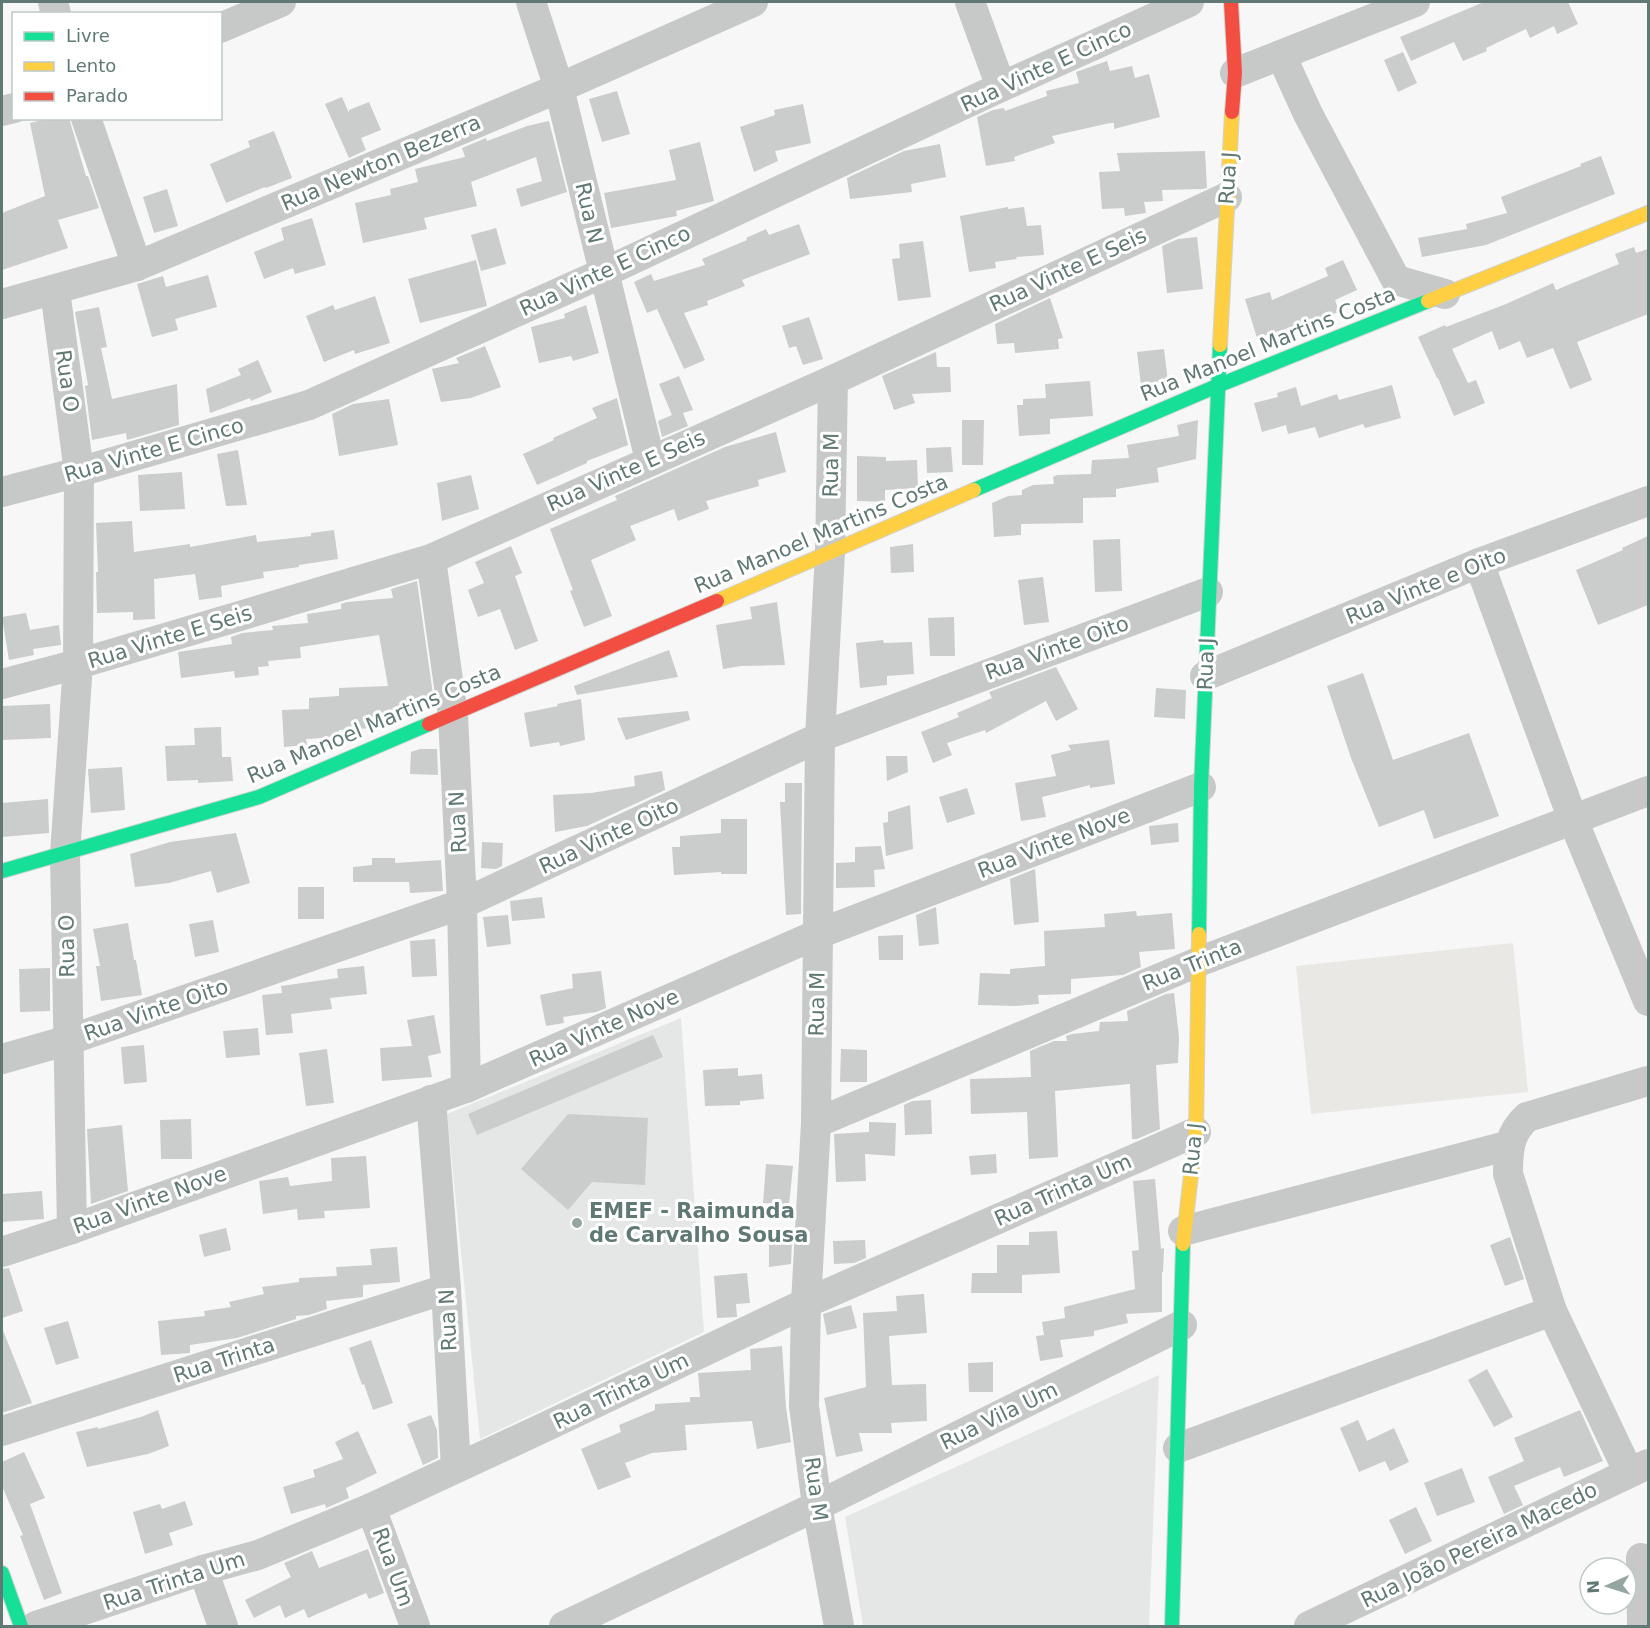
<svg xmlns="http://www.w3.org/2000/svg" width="1650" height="1628" font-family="'DejaVu Sans',sans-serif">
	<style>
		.built { fill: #e5e7e7 }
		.green { fill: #e9e8e4 }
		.building { fill: #cacdcc }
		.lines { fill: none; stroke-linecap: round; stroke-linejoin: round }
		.fast-casing { stroke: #d0d3d2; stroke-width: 16 }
		.slow-casing { stroke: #d0d3d2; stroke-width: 16 }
		.jam-casing { stroke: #d0d3d2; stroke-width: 16 }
		.street { stroke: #c7c9c8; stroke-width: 30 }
		.fast { stroke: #16e098; stroke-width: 14 }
		.slow { stroke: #ffcf43; stroke-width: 14 }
		.jam { stroke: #f24e42; stroke-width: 14 }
		.poi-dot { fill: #95a5a2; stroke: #fff; stroke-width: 2 }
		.labels { text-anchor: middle; stroke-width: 6; stroke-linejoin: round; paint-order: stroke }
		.street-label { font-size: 21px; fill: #607975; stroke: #fff }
		.poi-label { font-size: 21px; font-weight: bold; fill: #607975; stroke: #fff; text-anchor: start }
	</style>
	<rect width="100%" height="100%" fill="#f7f7f7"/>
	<g class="built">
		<polygon points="681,1018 704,1332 480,1439 447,1114"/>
		<polygon points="1159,1375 1149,1626 863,1626 845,1517"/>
	</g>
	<polygon class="green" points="1513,943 1528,1092 1311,1114 1296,966"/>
	<g class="building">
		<polygon points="1484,2 1568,2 1578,24 1557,34 1554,26 1530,38 1526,29 1486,48 1487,51 1463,61 1454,42 1411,61 1400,37"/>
		<polygon points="1403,52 1417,83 1398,92 1384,60"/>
		<polygon points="1107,61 1110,71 1132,66 1135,78 1149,74 1160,117 1114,129 1114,123 1110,123 1052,136 1055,143 1014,157 1015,161 986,166 977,117 993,110 1004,108 1005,111 1047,96 1046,91 1079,83 1076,72"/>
		<polygon points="617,91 630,134 602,142 589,99"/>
		<polygon points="342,97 349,113 349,110 369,102 381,130 361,138 366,150 349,158 325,104"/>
		<polygon points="803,104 811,143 775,151 778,161 754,172 740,127 775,115 774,110"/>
		<polygon points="51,118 69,118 86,176 88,176 99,208 58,220 68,248 2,270 2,213 45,196 30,123"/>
		<polygon points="549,121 567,192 521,207 516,189 542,181 536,157 471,182 477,206 424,218 427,229 363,243 355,203 391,195 390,189 418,182 415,169 465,157 462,148 486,138 487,141 527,126"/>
		<polygon points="274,131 292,178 266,188 265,187 226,203 210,164 250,147 248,141"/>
		<polygon points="700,142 714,201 676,211 677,216 611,228 604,193 676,180 669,150"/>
		<polygon points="940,144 946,177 911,184 912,192 850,199 847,178 904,151"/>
		<polygon points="1205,151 1207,188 1203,189 1162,190 1163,201 1144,202 1146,213 1125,216 1124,208 1102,209 1099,172 1120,171 1117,153"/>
		<polygon points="1601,156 1615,194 1486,245 1422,257 1418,238 1467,229 1466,224 1507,213 1501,197 1581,166 1580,164"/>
		<polygon points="167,189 178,226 154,233 143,197"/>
		<polygon points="1008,207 1008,209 1024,207 1027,226 1041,225 1044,255 1016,257 1017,259 995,262 996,268 969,272 960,216"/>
		<polygon points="312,218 326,265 295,274 293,268 264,279 254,252 284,240 281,228"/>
		<polygon points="799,224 810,254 742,280 745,286 707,301 708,305 684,313 705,360 684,369 657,309 647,313 634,282 651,274 654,281 705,265 702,259 747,240 746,238 766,229 769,235"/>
		<polygon points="496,228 506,264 481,271 471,235"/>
		<polygon points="1197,237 1203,289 1167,293 1162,246 1178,239"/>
		<polygon points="923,241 931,297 898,301 892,259 900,258 899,244"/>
		<polygon points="1634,247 1636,253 1648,249 1648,314 1577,342 1592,380 1570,389 1553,348 1527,358 1520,341 1499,350 1492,331 1452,349 1468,383 1476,380 1485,403 1454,416 1438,378 1437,378 1418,337 1445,325 1446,327 1506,304 1553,283 1556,290 1619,264 1615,254"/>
		<polygon points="476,260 487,306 420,323 408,279"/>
		<polygon points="1343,260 1357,290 1335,300 1339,312 1257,338 1245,299 1270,292 1272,300 1328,276 1325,268"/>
		<polygon points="208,275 217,307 175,319 178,330 152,337 137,284 163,276 166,287"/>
		<polygon points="375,296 390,343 355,354 354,350 324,362 306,316 333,305 335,310"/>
		<polygon points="1050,298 1063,338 1058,339 1059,349 1015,353 1014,343 997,344 995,324"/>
		<polygon points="586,305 599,353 573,361 571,356 539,363 531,327 565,318 564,314"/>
		<polygon points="99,307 107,347 101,348 112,399 177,384 179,425 127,440 126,433 92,440 85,386 88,385 75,312"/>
		<polygon points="809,317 823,359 803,365 796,346 789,348 782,326"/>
		<polygon points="485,346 501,387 471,398 441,402 432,369 459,363 456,358"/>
		<polygon points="1164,349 1168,382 1141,385 1137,352"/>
		<polygon points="936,352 937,367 950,367 951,392 912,394 915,403 894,410 882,376"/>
		<polygon points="258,360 272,392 251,401 250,398 210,413 206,389 241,375 238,369"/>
		<polygon points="679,376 693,410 683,413 688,426 662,437 658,421 672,415 659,384"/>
		<polygon points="1090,381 1093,416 1050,419 1050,434 1019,436 1017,405 1023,405 1023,399 1046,398 1045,384"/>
		<polygon points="1392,385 1401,418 1365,428 1363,424 1319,438 1315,427 1288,434 1286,425 1262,432 1254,403 1278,397 1277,393 1296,387 1301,406 1337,394 1339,400"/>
		<polygon points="617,398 628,445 587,461 587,463 537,485 523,454 554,440 553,438 597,418 592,408"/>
		<polygon points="389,399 398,445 339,456 332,414 353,404"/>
		<polygon points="962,420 984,420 983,465 962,465"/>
		<polygon points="1198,420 1196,459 1157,468 1159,482 1116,489 1116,497 1083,498 1083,523 1021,524 1021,535 994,537 992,503 1008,496 1022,495 1022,490 1033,485 1054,484 1053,477 1057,475 1091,474 1092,460 1129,458 1127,445 1179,436 1177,425"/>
		<polygon points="776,432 786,472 758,480 759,486 706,501 709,509 678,521 674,509 630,526 636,540 591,560 612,616 584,627 570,591 573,590 550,529 617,500 615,496 725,447"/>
		<polygon points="951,447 953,472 927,473 926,448"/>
		<polygon points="238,450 247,505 226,506 217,454"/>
		<polygon points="857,456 886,457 886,461 917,460 918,488 885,490 885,502 857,501"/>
		<polygon points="182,472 185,509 140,511 138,475"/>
		<polygon points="471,475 479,509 442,521 437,483"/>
		<polygon points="132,521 134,552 190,544 190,547 256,535 257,542 311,536 311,533 334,530 338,559 299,565 299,567 263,572 264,578 221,586 222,597 199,600 195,574 154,579 155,619 133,620 133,612 97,613 96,572 98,572 96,523"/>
		<polygon points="1648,536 1648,605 1598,625 1576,570 1623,550 1622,548"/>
		<polygon points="1120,539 1122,591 1095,592 1093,540"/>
		<polygon points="913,544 914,572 891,573 890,547"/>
		<polygon points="511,546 522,573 515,576 538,641 515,650 500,609 478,617 468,590 484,583 475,562"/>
		<polygon points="1043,577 1049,622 1024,625 1018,580"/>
		<polygon points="417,581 434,702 373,728 339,730 339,737 306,739 307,745 284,747 282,710 309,709 309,698 339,696 339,688 388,686 379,635 300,647 301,658 268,661 269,666 258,667 259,675 235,678 234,671 181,678 178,652 232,644 231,637 242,633 273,630 272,626 308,623 307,614 341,609 341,604 347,602 393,598 391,589"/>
		<polygon points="777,602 785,665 741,666 723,669 716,625 752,619 750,607"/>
		<polygon points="26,613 30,630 59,625 61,645 33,649 34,655 9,660 2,617"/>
		<polygon points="954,617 955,656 930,656 928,618"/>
		<polygon points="883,640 884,643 912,642 914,674 887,676 887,685 860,688 856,643"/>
		<polygon points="669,650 678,677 577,695 574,686"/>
		<polygon points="1056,667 1078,709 1056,721 1046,701 986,733 985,730 947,743 952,755 933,763 921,732 959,717 957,713 992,698 989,692"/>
		<polygon points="1363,673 1393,760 1469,733 1499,816 1434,839 1424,810 1379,827 1351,758 1327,686"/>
		<polygon points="1156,688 1186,690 1185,719 1154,717"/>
		<polygon points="581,699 585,740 560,746 559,742 530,747 524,713 558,706 557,704"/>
		<polygon points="50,704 51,738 2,740 2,706"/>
		<polygon points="688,711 690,720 626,740 617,718"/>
		<polygon points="221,727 222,757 231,757 233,781 198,783 198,780 167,781 165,746 195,745 194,728"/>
		<polygon points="1109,740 1115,784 1090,788 1090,785 1042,797 1046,817 1021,821 1015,783 1056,776 1051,755 1071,750 1068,745"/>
		<polygon points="420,749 437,749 438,775 410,774 411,752"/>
		<polygon points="886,756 907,756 908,772 887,781"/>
		<polygon points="122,767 125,810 91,813 88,769"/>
		<polygon points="662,771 665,790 587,826 555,832 553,795 591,793 635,786 634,776"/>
		<polygon points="785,783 802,783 801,914 786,915 780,802 785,802"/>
		<polygon points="967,788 975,814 947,823 939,797"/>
		<polygon points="48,799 49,833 2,837 2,803"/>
		<polygon points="910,805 913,849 886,856 883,823 888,822 888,812"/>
		<polygon points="721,819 747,819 747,874 721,874 721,872 674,875 672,847 680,847 680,836 721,833"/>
		<polygon points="1178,823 1179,842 1151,845 1149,826"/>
		<polygon points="236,833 250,883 217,893 211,871 169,883 135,887 130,854 170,842"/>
		<polygon points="482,842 503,843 502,866 496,869 481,868"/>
		<polygon points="881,846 885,869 874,870 875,887 836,888 836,863 855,862 855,847"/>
		<polygon points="372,858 395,858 395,863 441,860 443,891 410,893 409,882 353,882 353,867 372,865"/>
		<polygon points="1035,869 1039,922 1014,925 1010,879"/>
		<rect x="298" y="887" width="26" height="32"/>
		<polygon points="542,897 545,918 512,921 510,901"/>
		<polygon points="936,907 939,944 919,946 916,915"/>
		<polygon points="1136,911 1137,916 1172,913 1175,949 1139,952 1141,967 1123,975 1071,979 1071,994 1038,995 1039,1004 1016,1006 978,1005 980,973 1010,974 1010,969 1045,966 1044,931 1105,927 1104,914"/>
		<polygon points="508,915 511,944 487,947 483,917"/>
		<polygon points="213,920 219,952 195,957 189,924"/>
		<polygon points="128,923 134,960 136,960 142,995 101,1001 96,966 100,966 93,929"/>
		<polygon points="903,935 903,960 879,960 878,936"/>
		<polygon points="435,939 437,976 412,977 410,941"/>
		<polygon points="364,966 367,994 330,998 332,1009 291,1014 293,1033 266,1035 262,995 282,993 281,986 338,978 337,969"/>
		<polygon points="50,968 50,1011 20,1012 19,969"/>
		<polygon points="601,971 606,1008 596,1012 563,1017 564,1023 546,1026 540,995 573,988 572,974"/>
		<polygon points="1174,993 1179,1037 1178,1063 1156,1065 1160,1129 1137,1139 1132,1139 1130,1084 1055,1091 1058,1157 1029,1159 1027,1112 971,1114 970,1079 1031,1077 1030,1051 1054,1041 1067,1041 1066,1036 1072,1034 1099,1031 1100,1022 1128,1021 1127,1011 1166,994"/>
		<polygon points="434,1015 441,1053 428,1056 432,1077 382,1081 380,1048 412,1046 407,1020"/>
		<polygon points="258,1028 260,1055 226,1058 223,1031"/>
		<polygon points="653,1035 663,1057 477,1135 468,1114"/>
		<polygon points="144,1045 147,1082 124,1084 121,1047"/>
		<polygon points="327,1049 334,1103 306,1106 299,1053"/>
		<polygon points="841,1049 867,1050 867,1082 840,1082"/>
		<polygon points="738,1068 738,1076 762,1074 764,1099 740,1101 740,1105 705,1106 703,1070"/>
		<polygon points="931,1100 932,1134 905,1135 904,1105 912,1101"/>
		<polygon points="568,1114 648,1118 645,1185 592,1182 568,1210 521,1169"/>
		<polygon points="191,1119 192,1159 161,1159 160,1120"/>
		<polygon points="869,1122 896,1123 895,1156 865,1154 866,1181 836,1182 834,1134 869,1132"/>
		<polygon points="122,1125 128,1191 91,1204 87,1129"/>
		<polygon points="996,1154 997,1173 971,1175 969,1156"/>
		<polygon points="366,1156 370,1208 324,1211 325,1218 298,1220 297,1209 263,1214 259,1181 288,1177 290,1186 332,1181 331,1158"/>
		<polygon points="766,1164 793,1166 789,1205 763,1203"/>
		<polygon points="1155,1179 1161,1249 1164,1248 1163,1272 1162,1272 1162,1312 1126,1314 1128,1323 1094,1331 1094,1336 1060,1340 1063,1357 1040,1361 1036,1336 1044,1335 1042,1322 1065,1318 1064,1307 1135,1289 1132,1251 1139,1250 1133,1181"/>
		<polygon points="42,1191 44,1219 2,1222 2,1194"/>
		<polygon points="226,1228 231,1250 204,1257 199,1235"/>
		<polygon points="1057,1231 1060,1273 1022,1275 1022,1293 971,1293 972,1273 997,1273 997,1245 1029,1245 1029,1232"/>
		<polygon points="1510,1237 1524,1279 1505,1286 1490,1245"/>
		<polygon points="769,1240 792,1240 791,1264 769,1267"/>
		<polygon points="865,1240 866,1258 854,1263 834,1264 833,1241"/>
		<polygon points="397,1247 400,1282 363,1285 363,1297 326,1301 327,1309 309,1315 296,1316 296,1319 237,1338 190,1345 190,1353 161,1355 158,1321 205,1316 204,1311 231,1307 229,1302 264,1294 262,1287 299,1282 299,1278 337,1276 336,1267 372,1265 370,1249"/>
		<polygon points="9,1268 23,1311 2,1318 2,1269"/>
		<polygon points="747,1273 750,1303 736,1304 737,1317 717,1318 714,1276"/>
		<polygon points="924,1294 927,1333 889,1336 892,1385 926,1384 927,1421 891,1423 892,1433 859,1433 863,1451 836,1457 824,1398 866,1387 863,1313 897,1311 896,1296"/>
		<polygon points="851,1305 857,1328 827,1335 823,1314"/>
		<polygon points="68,1321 79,1358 56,1365 44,1328"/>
		<polygon points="2,1328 32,1403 2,1413"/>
		<polygon points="371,1340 393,1403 373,1410 364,1384 362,1385 349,1348"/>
		<polygon points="782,1346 786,1407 791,1442 757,1449 752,1421 685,1425 687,1450 652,1453 625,1463 631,1477 598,1490 581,1449 621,1432 619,1425 655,1410 655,1404 690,1402 690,1397 700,1397 698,1373 751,1370 750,1349"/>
		<polygon points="993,1362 993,1392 969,1392 968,1363"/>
		<polygon points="1487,1369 1513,1417 1494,1427 1468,1380"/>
		<polygon points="158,1410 169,1446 148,1454 87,1467 76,1432 98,1427 98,1429 141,1417"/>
		<polygon points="1580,1410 1603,1461 1564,1477 1560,1467 1514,1486 1523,1505 1504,1514 1488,1477 1524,1461 1514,1438"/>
		<polygon points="431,1415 437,1430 438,1458 423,1465 407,1424"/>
		<polygon points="1358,1420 1367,1441 1394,1428 1409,1462 1390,1471 1385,1461 1359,1472 1340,1428"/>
		<polygon points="358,1431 377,1473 346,1488 349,1498 326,1508 325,1504 291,1514 283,1487 315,1477 313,1470 343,1459 335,1442"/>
		<polygon points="24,1452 45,1498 30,1504 62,1593 44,1600 20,1536 23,1535 2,1486 2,1462"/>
		<polygon points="1462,1468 1475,1502 1437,1516 1424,1483"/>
		<polygon points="185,1501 193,1525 169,1533 173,1545 145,1554 133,1512 160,1504 162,1509"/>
		<polygon points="1416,1507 1432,1541 1405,1554 1389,1520"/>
		<polygon points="368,1549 384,1593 369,1599 366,1593 308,1618 304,1609 285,1618 280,1605 254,1618 245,1600 291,1577 284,1563 312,1551 319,1568"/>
	</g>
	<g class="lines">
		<defs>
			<g id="fast">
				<polyline points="974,490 1217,386 1428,301"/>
				<polyline points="2,871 259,797 429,724"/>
				<polyline points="1199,934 1201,787 1220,345"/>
				<polyline points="2,1573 21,1626"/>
				<polyline points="1172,1626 1183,1244"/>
			</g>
			<g id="slow">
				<polyline points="1428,301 1648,213"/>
				<polyline points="1220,345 1232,112"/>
				<polyline points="717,601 974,490"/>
				<polyline points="1183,1244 1196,1132 1199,934"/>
			</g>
			<g id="jam">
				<polyline points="1231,2 1235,73 1232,112"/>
				<polyline points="429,724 717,601"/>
			</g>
		</defs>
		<use href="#fast" class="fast-casing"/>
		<use href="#slow" class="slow-casing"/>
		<use href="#jam" class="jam-casing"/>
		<g class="street">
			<polyline points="53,2 56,14"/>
			<polyline points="531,2 559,88 650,460"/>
			<polyline points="970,2 1001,87"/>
			<polyline points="220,28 281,2"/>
			<polyline points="1281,55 1308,114 1396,280 1445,294"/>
			<polyline points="1235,73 1415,2"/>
			<polyline points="2,111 14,108"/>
			<polyline points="86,118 137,266"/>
			<polyline points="55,290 79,472 78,664 65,854 72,1229"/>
			<polyline points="2,304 137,266 559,88 753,2"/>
			<polyline points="833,380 830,553 820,737 816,1123 806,1303 804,1406 817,1506 839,1626"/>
			<polyline points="2,492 79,472 309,405 603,273 1001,87 1189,2"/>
			<polyline points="431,559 453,715 462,904 466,1088"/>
			<polyline points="1479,563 1573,820 1648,1001"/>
			<polyline points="1205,676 1479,563 1648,501"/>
			<polyline points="2,684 78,664 431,559 833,380 1227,197"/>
			<polyline points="2,1059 69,1040 462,904 820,737 1208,592"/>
			<polyline points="431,1100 446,1289 456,1468"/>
			<polyline points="816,1123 1198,962 1648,791"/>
			<polyline points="1183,1231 1510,1145"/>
			<polyline points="2,1252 72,1229 466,1088 818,934 1201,787"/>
			<polyline points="2,1431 446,1289"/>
			<polyline points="1178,1448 1552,1311"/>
			<path d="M1629,1473L1552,1311L1508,1174C1508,1151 1509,1133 1527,1117L1648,1081"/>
			<polyline points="371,1508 415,1626"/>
			<polyline points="1641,1558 1642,1626"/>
			<polyline points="203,1570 223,1626"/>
			<polyline points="36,1626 203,1570 258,1555 371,1508 545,1427 806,1303 1196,1132"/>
			<polyline points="564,1626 817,1506 1182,1325"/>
			<polyline points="1309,1626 1648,1464"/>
		</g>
		<use href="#fast" class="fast"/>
		<use href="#slow" class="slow"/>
		<use href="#jam" class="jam"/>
	</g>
	<circle class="poi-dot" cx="577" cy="1223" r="6"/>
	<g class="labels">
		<g class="street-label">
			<text transform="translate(1046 67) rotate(-25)" y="7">Rua Vinte E Cinco</text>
			<text transform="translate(381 163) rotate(-23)" y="7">Rua Newton Bezerra</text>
			<text transform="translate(1228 178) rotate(-86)" y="7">Rua J</text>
			<text transform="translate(589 213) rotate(77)" y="7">Rua N</text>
			<text transform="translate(1068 270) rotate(-25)" y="7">Rua Vinte E Seis</text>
			<text transform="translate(605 271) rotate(-25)" y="7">Rua Vinte E Cinco</text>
			<text transform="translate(1268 344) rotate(-22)" y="7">Rua Manoel Martins Costa</text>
			<text transform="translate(67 381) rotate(82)" y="7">Rua O</text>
			<text transform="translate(154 450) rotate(-16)" y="7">Rua Vinte E Cinco</text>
			<text transform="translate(831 465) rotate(-89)" y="7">Rua M</text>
			<text transform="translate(626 471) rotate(-24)" y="7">Rua Vinte E Seis</text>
			<text transform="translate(821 534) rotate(-23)" y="7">Rua Manoel Martins Costa</text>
			<text transform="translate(1426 586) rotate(-22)" y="7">Rua Vinte e Oito</text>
			<text transform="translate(170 637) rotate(-17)" y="7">Rua Vinte E Seis</text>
			<text transform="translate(1057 648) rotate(-20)" y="7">Rua Vinte Oito</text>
			<text transform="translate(1206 664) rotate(-88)" y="7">Rua J</text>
			<text transform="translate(374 724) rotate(-23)" y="7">Rua Manoel Martins Costa</text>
			<text transform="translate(458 822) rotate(-93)" y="7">Rua N</text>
			<text transform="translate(609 836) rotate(-25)" y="7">Rua Vinte Oito</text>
			<text transform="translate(1054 843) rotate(-21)" y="7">Rua Vinte Nove</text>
			<text transform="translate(67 946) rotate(-91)" y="7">Rua O</text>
			<text transform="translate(1192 965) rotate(-22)" y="7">Rua Trinta</text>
			<text transform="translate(817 1004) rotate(-89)" y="7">Rua M</text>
			<text transform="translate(156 1010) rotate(-19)" y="7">Rua Vinte Oito</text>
			<text transform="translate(604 1028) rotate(-24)" y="7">Rua Vinte Nove</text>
			<text transform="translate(1193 1149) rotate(-84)" y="7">Rua J</text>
			<text transform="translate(1063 1190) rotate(-24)" y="7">Rua Trinta Um</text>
			<text transform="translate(150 1200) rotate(-20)" y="7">Rua Vinte Nove</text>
			<text transform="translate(448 1320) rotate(-93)" y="7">Rua N</text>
			<text transform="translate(224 1360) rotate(-18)" y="7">Rua Trinta</text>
			<text transform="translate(621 1391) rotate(-26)" y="7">Rua Trinta Um</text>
			<text transform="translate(999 1416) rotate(-26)" y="7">Rua Vila Um</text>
			<text transform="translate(816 1489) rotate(82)" y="7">Rua M</text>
			<text transform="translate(1479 1545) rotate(-26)" y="7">Rua João Pereira Macedo</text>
			<text transform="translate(393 1567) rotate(70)" y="7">Rua Um</text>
			<text transform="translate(174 1581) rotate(-18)" y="7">Rua Trinta Um</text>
		</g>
		<g class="poi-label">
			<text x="589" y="1218">EMEF - Raimunda<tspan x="589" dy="24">de Carvalho Sousa</tspan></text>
		</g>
	</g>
	<rect width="1650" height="1628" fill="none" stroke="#607975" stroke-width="6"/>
	<rect x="12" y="12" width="210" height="108" fill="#ffffff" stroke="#bfc9c8" stroke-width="1.5"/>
	<rect x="24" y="32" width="30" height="9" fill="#16e098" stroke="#bfc9c8" stroke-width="1.5"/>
	<text x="66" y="42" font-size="18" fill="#607975">Livre</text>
	<rect x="24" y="62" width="30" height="9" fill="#ffcf43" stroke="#bfc9c8" stroke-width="1.5"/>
	<text x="66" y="72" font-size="18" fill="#607975">Lento</text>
	<rect x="24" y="92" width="30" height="9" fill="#f24e42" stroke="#bfc9c8" stroke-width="1.5"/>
	<text x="66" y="102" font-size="18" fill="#607975">Parado</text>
	<g transform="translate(1608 1586) rotate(267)"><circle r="28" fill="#ffffff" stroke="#bfc9c8" stroke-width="1.5"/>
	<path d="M0-4.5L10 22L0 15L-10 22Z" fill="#95a5a2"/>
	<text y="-9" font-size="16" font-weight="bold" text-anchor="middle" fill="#607975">N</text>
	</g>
</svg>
